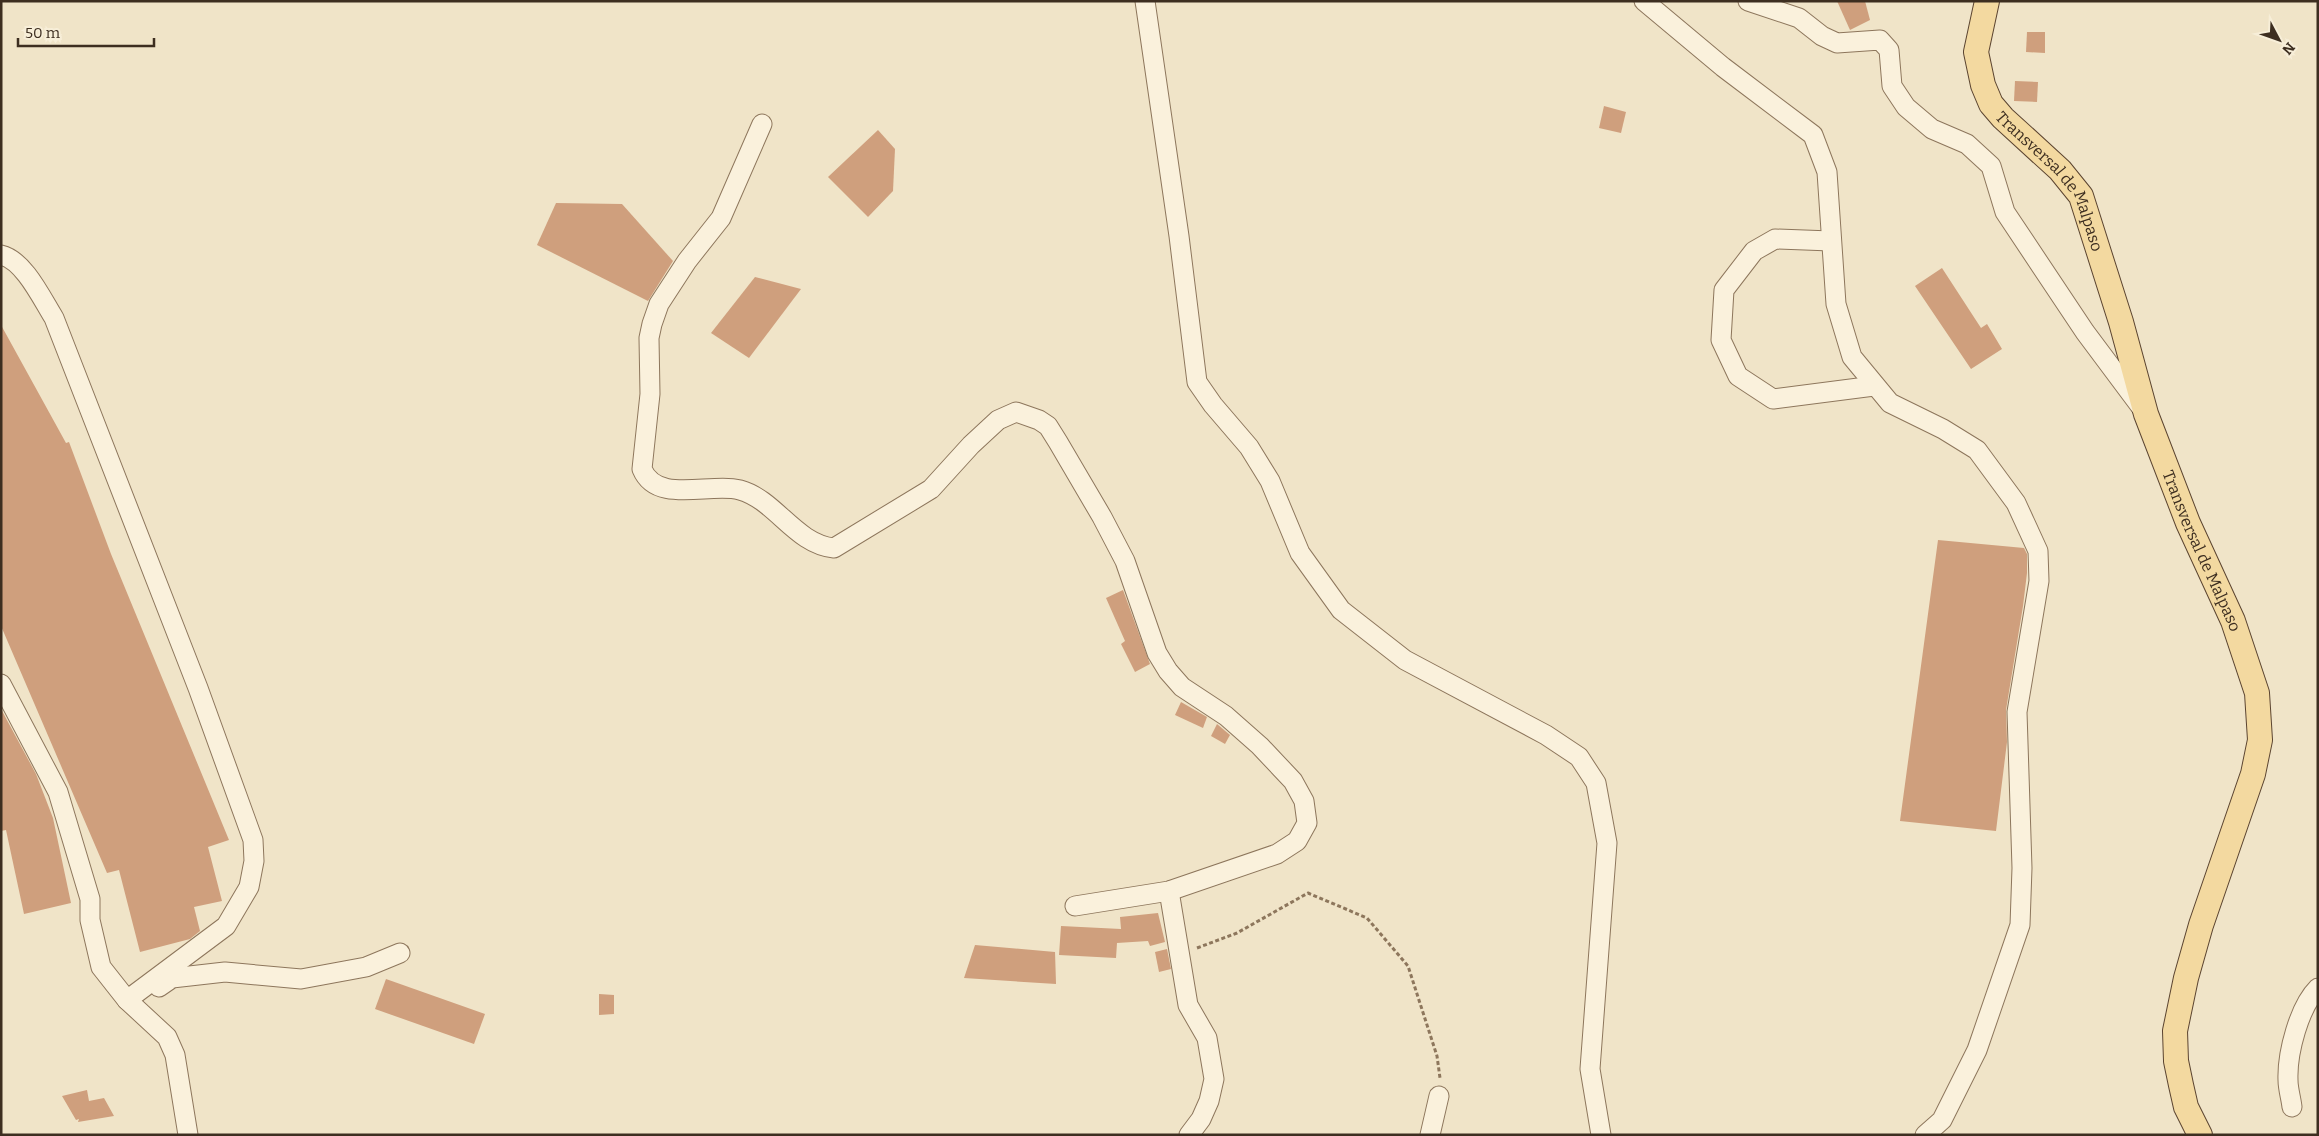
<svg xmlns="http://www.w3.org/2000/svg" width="2319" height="1136" font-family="Bitter,serif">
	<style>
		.building { fill: #cf9f7d }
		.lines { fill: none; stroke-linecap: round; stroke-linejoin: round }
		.minor-casing { stroke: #8d765c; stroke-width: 21 }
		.major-casing { stroke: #5b4430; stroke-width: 26 }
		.path { stroke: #8d765c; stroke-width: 3; stroke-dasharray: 4 2.5; stroke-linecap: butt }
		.minor { stroke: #faf1dc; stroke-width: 19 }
		.major { stroke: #f3d9a0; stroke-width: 24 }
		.labels { text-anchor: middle; stroke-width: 4; stroke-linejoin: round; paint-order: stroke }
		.street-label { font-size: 16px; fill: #3d2e20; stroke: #f7eed8 }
	</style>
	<rect width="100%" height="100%" fill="#f0e4c8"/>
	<g class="building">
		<polygon points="1837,1 1865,1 1870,20 1850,30"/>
		<polygon points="2027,32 2045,32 2045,53 2026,52"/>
		<polygon points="2015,81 2038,82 2037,102 2014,101"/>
		<polygon points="1604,106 1626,112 1621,133 1599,128"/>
		<polygon points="878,130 895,149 893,191 868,217 828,177"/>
		<polygon points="556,203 622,204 673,261 648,301 537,245"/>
		<polygon points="1942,268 1981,328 1987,324 2002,349 1971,369 1915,286"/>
		<polygon points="755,277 801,289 749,358 711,333"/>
		<polygon points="1,325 66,443 69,442 111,554 229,840 208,847 222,901 194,907 200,931 190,939 140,952 119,870 107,873 1,626"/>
		<polygon points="1938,540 2024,548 2027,554 2027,573 2023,606 2006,710 2007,742 1996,831 1900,821"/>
		<polygon points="1123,590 1150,664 1135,672 1121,644 1125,641 1106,598"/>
		<polygon points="1181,702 1207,717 1203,728 1175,715"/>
		<polygon points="1,709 36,774 53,818 71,903 24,914 6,830 1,831"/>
		<polygon points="1217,724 1230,735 1225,744 1211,736"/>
		<polygon points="1158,913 1165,942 1150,946 1148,941 1117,943 1116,958 1059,955 1061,926 1121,929 1120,917"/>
		<polygon points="975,945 1055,952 1056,984 964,978"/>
		<polygon points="1167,949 1171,969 1159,972 1155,952"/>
		<polygon points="386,979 485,1014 474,1044 375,1009"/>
		<polygon points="599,994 614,995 614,1014 599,1015"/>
		<polygon points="87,1090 89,1101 104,1098 114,1116 78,1122 79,1119 76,1120 62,1096"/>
	</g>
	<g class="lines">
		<defs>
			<g id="minor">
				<polyline points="1145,1 1179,236 1197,382 1213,405 1249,447 1270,481 1300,553 1341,610 1405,660 1546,735 1579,757 1596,783 1607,843 1590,1069 1601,1135"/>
				<polyline points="1644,1 1723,67 1813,135 1827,172 1836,304 1852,357 1890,403 1943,429 1977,450 2016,503 2038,551 2039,581 2017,712 2022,868 2020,925 1977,1050 1942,1120 1925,1135"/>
				<polyline points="1748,1 1799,18 1822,36 1837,43 1880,40 1889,50 1892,86 1906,107 1932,129 1967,144 1991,166 2005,212 2085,332 2141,407"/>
				<path d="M762,124L721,218L687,261L659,304L652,324L649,338L650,394L642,469C657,505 710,482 740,490C776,500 795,544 834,548L931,489L971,445L998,420L1016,412L1039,420L1048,426L1058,442L1102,517L1125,561L1157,653L1168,671L1182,687L1226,716L1260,746L1293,781L1304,801L1307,823L1297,841L1277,854L1169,891L1075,906"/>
				<polyline points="1831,241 1775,239 1754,251 1724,290 1721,340 1738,376 1773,399 1874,386"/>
				<path d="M1,255C24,260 42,299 54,318L198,688L253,840L254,861L249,887L226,926L127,1000"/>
				<polyline points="1,684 58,792 90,899 90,920 101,967 127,1000 167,1037 175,1055 188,1135"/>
				<polyline points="1169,891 1188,1005 1207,1038 1214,1079 1209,1101 1201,1119 1189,1135"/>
				<polyline points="159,987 172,978 225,972 301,979 366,967 400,953"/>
				<path d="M2292,1107C2291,1098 2288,1089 2288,1080C2287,1053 2299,1007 2318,988"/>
				<polyline points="1430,1135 1439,1096"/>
			</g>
			<g id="major">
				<path id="s1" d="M1987,1L1976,52L1983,85L1991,104L2003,118L2060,170L2081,196L2121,322L2146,414L2188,523L2233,621L2257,693L2260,740L2253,774L2201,925L2186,978L2175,1031L2176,1061L2181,1085L2186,1107L2200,1135"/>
			</g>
		</defs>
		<use href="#minor" class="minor-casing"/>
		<use href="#major" class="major-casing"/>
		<polyline class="path" points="1197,948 1237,933 1308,893 1367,918 1408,966 1437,1056 1440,1078"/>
		<use href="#minor" class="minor"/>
		<use href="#major" class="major"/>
	</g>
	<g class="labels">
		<g class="street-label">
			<text dy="6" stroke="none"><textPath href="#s1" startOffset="206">Transversal de Malpaso</textPath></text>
			<text dy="6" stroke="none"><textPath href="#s1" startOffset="611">Transversal de Malpaso</textPath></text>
		</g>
	</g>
	<rect width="2319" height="1136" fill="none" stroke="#3d2e20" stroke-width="5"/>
	<g transform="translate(2279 40) rotate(131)" stroke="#f7eed8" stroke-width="4" paint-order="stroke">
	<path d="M0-4L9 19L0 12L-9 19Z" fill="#3d2e20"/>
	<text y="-8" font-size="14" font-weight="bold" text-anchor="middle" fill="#3d2e20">N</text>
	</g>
	<path d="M18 38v8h136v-8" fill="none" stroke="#3d2e20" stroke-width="2.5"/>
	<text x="25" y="38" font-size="15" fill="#3d2e20" stroke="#f7eed8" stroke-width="4" paint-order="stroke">50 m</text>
</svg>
